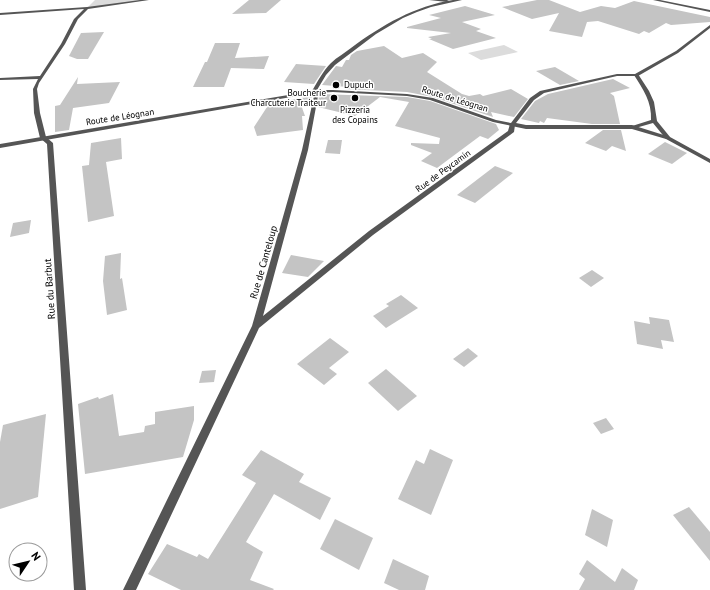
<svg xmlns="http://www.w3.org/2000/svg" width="710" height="590" font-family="'PT Sans',sans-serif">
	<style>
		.green { fill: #dcdcdc }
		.building { fill: #c4c4c4 }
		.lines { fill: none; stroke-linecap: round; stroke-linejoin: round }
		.minor { fill: #555; fill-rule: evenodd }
		.tertiary { fill: #555; fill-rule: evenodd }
		.poi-dot { fill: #000; stroke: #fff; stroke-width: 1.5 }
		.labels { text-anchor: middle; stroke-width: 3; stroke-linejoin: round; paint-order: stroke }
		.far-poi-label { font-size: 9px; fill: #000; stroke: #fff; text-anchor: start }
		.far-street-label { font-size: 9px; fill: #000; stroke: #fff }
		.street-label { font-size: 10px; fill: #000; stroke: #fff }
	</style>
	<rect width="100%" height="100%" fill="#fff"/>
	<g class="green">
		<polygon points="95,0 147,0 87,8"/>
		<polygon points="504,45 518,52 481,60 468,53"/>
	</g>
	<g class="building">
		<polygon points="249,0 281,0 266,13 232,14"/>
		<polygon points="537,0 549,0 580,12 601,6 615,8 634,1 710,17 710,22 671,25 666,23 649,33 644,31 639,34 598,21 587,22 582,37 549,31 559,13 532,19 502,7"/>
		<polygon points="465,6 495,15 462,22 481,29 476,31 496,38 453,49 429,39 432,39 428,37 451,33 407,28 407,27 441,18 429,15"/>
		<polygon points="104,32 88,59 77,59 69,56 81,33"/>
		<polygon points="215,43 240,43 235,58 269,56 264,69 231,68 224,87 193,87 205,62 207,62"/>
		<polygon points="384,46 402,58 423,53 437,62 427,72 462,94 469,96 480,94 483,96 511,89 528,99 514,117 491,112 493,117 433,97 407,92 344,89 349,87 322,85 336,66 342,67 346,60 349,60 351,55 357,51"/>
		<polygon points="296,64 326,66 314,84 284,82"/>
		<polygon points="555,67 579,81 560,85 536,71"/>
		<polygon points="78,77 77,84 120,82 109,103 73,108 69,130 55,132 55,106 60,105"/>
		<polygon points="613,79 630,88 610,93 614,96 620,124 592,124 547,118 544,123 540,121 539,123 521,119 535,101 548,94"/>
		<polygon points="319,94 407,97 430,101 496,124 499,130 488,139 480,136 437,168 421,161 432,153 411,145 411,143 439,144 440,138 395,126 409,102 380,97 355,116 318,107"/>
		<polygon points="312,96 310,105 300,102 305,116 302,116 303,130 257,136 254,127 269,104"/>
		<polygon points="603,130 621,130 626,151 612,146 606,151 585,143"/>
		<polygon points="121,138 122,159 106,162 114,216 88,222 82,166 89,165 91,143"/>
		<polygon points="328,140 342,140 340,154 325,153"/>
		<polygon points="665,142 687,153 672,164 648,154"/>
		<polygon points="495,166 513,173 475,203 457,195"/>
		<polygon points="31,220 29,233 10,237 13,223"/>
		<polygon points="121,253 120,279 122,278 127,310 107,315 103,281 105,256"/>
		<polygon points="291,255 324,261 308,277 282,273"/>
		<polygon points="592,270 604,278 591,287 579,278"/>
		<polygon points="401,295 418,308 386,328 373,316 389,306 386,304"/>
		<polygon points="649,317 669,320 674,342 661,340 663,349 637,344 634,321 650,324"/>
		<polygon points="330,338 349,352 329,368 337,374 324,385 297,364"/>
		<polygon points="468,348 478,356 464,367 453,359"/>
		<polygon points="386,369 417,396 398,411 368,383"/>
		<polygon points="216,370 214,382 199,383 202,371"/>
		<polygon points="113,394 119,436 144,432 145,426 155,424 155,412 194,406 194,420 183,457 85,474 78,404 98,397 99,399"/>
		<polygon points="46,414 38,497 0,509 0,442 3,425"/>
		<polygon points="606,418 614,429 601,434 593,423"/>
		<polygon points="430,449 453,460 431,515 398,499 416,460 424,464"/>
		<polygon points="261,450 304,474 299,482 331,498 320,520 274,494 246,542 263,552 250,580 274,589 273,590 181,590 148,574 167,544 197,557 199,554 208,559 256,483 242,475"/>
		<polygon points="689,507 710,532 710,561 673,515"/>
		<polygon points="592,509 613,520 607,547 585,535"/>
		<polygon points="335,519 373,538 359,570 320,549"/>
		<polygon points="393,559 429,576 425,590 399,590 384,583"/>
		<polygon points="587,560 615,582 622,568 638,580 634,590 579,590 585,579 579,574"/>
	</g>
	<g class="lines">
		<g class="minor">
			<polygon points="140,0 149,0 88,9 78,19 65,44 39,83 37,89 40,113 46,137 53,143 86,590 74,590 47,144 40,138 34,113 33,89 38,79 0,80 0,78 40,76 61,44 74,19 84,9 0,15 0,13 87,7"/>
			<polygon points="429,0 447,0 449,1 447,2"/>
			<polygon points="653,0 660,0 710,10 710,12"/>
			<path d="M634,74H638L649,91L654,102L657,121L670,137V139H666L653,123L632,129L629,127L651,120C652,102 643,89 634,75Z"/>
			<polygon points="312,91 316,91 318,96 308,150 263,316 369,231 508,131 510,124 515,125 514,132 373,235 259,328 136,590 123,590 252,326 302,150 314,96"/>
		</g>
		<path class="tertiary" d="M453,0H462L431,7L417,12L403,18L376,34L335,65L326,75L317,90H333L407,94L433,98L496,120L511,123L530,98L540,91L617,74H635L676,51L710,25V28L678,53L638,76H617L544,93L534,100L516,123L526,125H632L670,137L710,159V163L666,139L632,129H526L493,122L430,100L407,96L333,92L314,93L0,148V144L312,91C318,81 323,71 331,63C337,57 345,53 351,48C382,25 415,6 453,0Z"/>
	</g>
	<g class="poi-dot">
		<circle cx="336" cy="85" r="4"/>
		<circle cx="334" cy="98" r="4"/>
		<circle cx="355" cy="98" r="4"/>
	</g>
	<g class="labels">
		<g class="far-poi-label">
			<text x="344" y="88">Dupuch</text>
			<text x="326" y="96" text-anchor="end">Boucherie<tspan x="326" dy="10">Charcuterie Traiteur</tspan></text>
			<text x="355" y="113" text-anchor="middle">Pizzeria<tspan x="355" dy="10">des Copains</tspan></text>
		</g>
		<g class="far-street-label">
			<text transform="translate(455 99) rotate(17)" y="3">Route de Léognan</text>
			<text transform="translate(120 117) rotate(-9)" y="3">Route de Léognan</text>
			<text transform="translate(443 171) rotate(-36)" y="3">Rue de Peycamin</text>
		</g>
		<g class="street-label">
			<text transform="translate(263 262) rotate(-74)" y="4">Rue de Canteloup</text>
			<text transform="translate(49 289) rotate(-94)" y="4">Rue du Barbut</text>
		</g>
	</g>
	<g transform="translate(28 562) rotate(55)"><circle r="19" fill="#ffffff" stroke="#999999"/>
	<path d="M0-3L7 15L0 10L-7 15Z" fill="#000000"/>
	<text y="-6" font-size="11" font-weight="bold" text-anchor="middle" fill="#000000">N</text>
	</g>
</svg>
